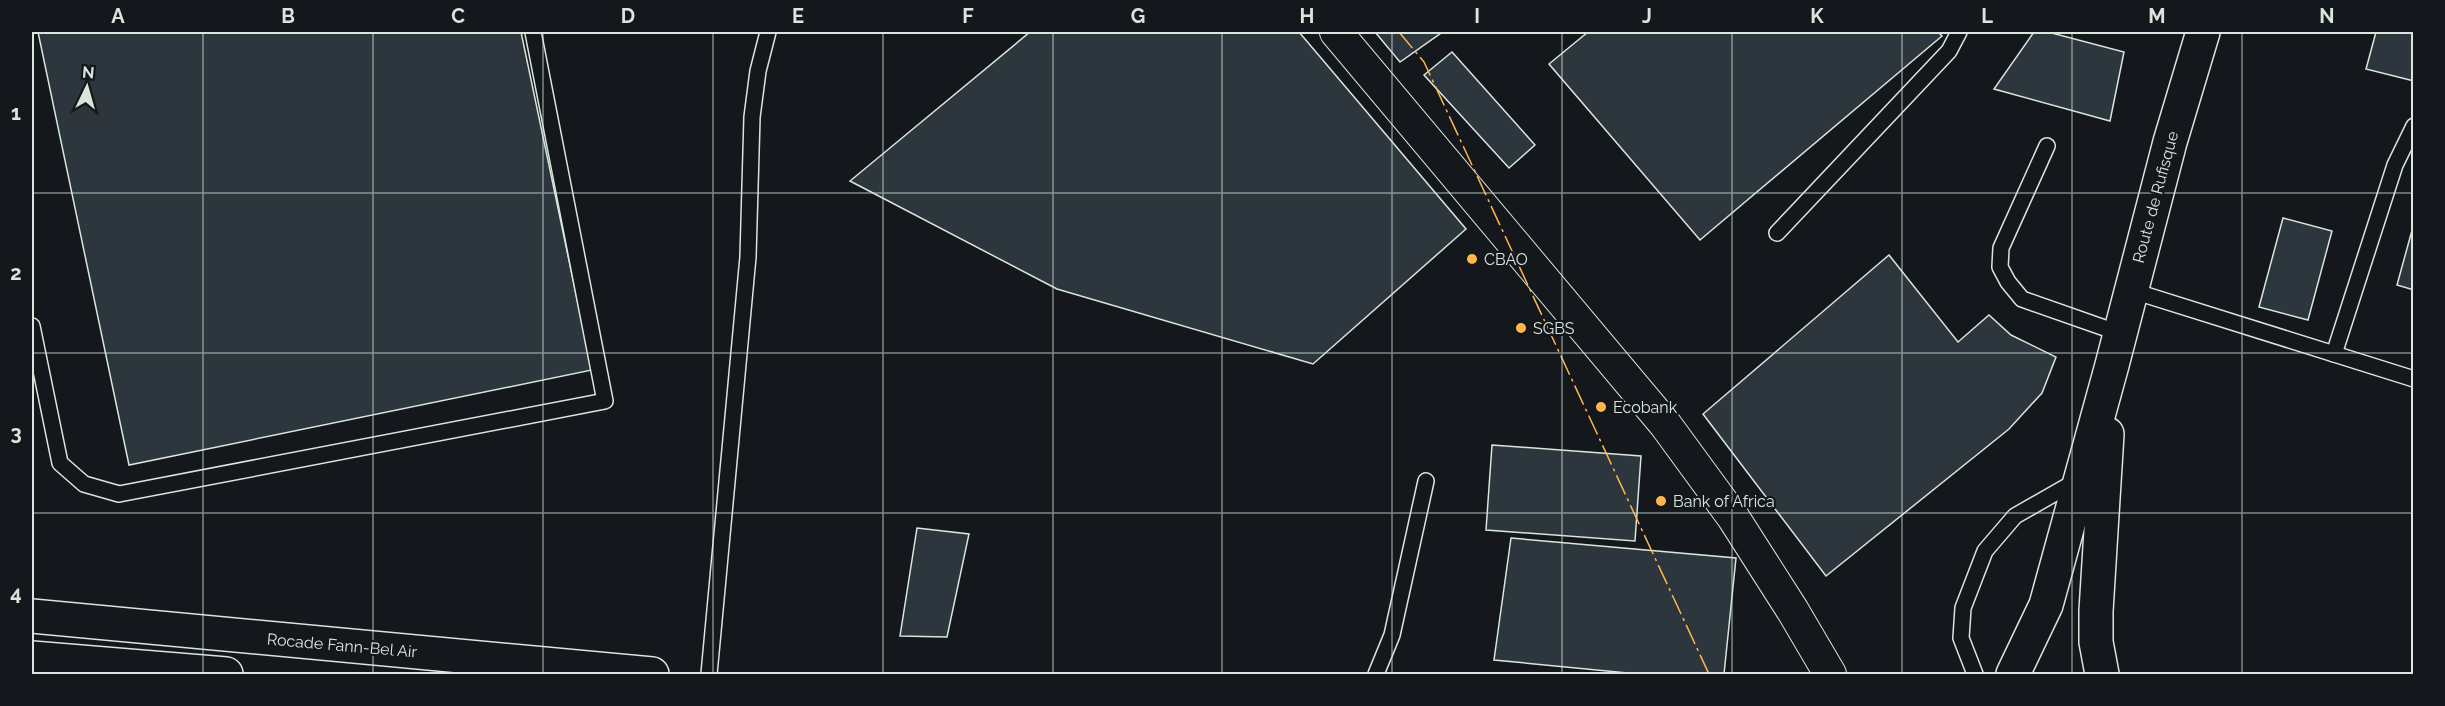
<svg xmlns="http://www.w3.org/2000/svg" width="2445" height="706" font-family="Raleway,sans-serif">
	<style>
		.building { fill: #2c363c; stroke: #d8e6dc; stroke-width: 1.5 }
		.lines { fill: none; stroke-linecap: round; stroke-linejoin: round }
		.lane-casing { stroke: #d8e6dc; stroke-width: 18 }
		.street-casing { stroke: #d8e6dc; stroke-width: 34 }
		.secondary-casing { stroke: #d8e6dc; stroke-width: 36 }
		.lane { stroke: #14181c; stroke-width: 15 }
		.street { stroke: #14181c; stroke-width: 32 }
		.secondary { stroke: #14181c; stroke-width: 33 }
		.power { stroke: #ffb74d; stroke-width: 1.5; stroke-dasharray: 21 4.5 3 4.5; stroke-linecap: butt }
		.grid { fill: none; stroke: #d8e6dc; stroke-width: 1.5; stroke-opacity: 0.55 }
		.poi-dot { fill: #ffb74d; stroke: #14181c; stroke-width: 2 }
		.labels { text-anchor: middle; stroke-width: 4.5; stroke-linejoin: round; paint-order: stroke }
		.street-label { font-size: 16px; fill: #d8e6dc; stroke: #14181c }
		.poi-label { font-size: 16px; fill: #d8e6dc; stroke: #14181c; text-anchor: start }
		.neatline { fill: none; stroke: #d8e6dc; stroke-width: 2 }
		.grid-label { font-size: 20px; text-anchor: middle; font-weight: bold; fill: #d8e6dc }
	</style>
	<rect width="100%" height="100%" fill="#14181c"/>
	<g class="building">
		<polygon points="38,32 521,32 592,370 129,465"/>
		<polygon points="1030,32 1299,32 1466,229 1313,364 1057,289 850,181"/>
		<polygon points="1375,32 1441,32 1441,33 1400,62"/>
		<polygon points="1588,32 1938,32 1942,36 1700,240 1549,64"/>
		<polygon points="2034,32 2048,32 2124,52 2110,121 1994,89"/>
		<polygon points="2376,32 2414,32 2414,81 2366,69"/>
		<polygon points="1452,52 1535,145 1509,168 1424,75"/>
		<polygon points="2283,218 2332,231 2308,320 2259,307"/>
		<polygon points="2414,223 2414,290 2397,285"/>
		<polygon points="1889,255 1958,342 1989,315 2011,335 2056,357 2042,393 2009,429 1826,576 1703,414"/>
		<polygon points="1492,445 1641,456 1635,541 1486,530"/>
		<polygon points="917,528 969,534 947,637 900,636"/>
		<polygon points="1511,538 1736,558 1724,674 1638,674 1494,660"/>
	</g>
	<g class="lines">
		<defs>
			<g id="lane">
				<polyline points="2047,146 2001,248 2000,267 2008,282 2022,299 2119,333"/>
				<polyline points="1777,233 1949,51 1959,32"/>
				<polyline points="2130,290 2414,379"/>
				<polyline points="32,326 60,463 84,484 119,494 605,401 533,32"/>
				<polyline points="2334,354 2395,165 2414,126"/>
				<polyline points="709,674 748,257 752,117 758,71 768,32"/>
				<polyline points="1376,674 1392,635 1426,481"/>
				<polyline points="1975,674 1961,638 1963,608 1985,551 2015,516 2078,480"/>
			</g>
			<polyline id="street" points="1336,32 1665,424 1733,517 1793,611 1830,674"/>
			<g id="secondary">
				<polyline points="32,616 652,674"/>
				<polyline points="32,658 226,674"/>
				<polyline points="2013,674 2046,605 2112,365 2170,142 2203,32"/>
				<polyline points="2102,674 2096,642 2096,611 2107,434"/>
			</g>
		</defs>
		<use href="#lane" class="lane-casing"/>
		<use href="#street" class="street-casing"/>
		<use href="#secondary" class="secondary-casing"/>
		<use href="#lane" class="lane"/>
		<use href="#street" class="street"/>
		<use href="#secondary" class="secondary"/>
		<polyline class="power" points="1399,32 1424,62 1709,674"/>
	</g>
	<path class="grid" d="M203,32V674M373,32V674M543,32V674M713,32V674M883,32V674M1053,32V674M1222,32V674M1392,32V674M1562,32V674M1732,32V674M1902,32V674M2072,32V674M2242,32V674M32,193H2414M32,353H2414M32,513H2414"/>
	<g class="poi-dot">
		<circle cx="1472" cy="259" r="6"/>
		<circle cx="1521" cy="328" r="6"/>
		<circle cx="1601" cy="407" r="6"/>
		<circle cx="1661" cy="501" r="6"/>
	</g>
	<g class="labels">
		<g class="street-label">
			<text transform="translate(2155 197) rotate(-75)" y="6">Route de Rufisque</text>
			<text transform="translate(342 645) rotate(5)" y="6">Rocade Fann-Bel Air</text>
		</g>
		<g class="poi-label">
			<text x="1484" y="265">CBAO</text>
			<text x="1533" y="334">SGBS</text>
			<text x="1613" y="413">Ecobank</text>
			<text x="1673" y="507">Bank of Africa</text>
		</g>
	</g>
	<rect width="2445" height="706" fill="none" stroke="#14181c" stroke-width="66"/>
	<g transform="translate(87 87) rotate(5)" stroke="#14181c" stroke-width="4.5" paint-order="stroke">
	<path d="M0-4.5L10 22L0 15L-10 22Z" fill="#d8e6dc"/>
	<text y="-9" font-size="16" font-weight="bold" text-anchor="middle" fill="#d8e6dc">N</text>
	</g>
	<rect x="33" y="33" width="2379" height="640" class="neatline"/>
	<g class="grid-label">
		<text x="118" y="23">A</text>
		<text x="288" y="23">B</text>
		<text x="458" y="23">C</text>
		<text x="628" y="23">D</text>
		<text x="798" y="23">E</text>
		<text x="968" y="23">F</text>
		<text x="1138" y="23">G</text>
		<text x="1307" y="23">H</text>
		<text x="1477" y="23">I</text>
		<text x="1647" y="23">J</text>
		<text x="1817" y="23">K</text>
		<text x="1987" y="23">L</text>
		<text x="2157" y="23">M</text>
		<text x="2327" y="23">N</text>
		<text x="16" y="120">1</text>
		<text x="16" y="280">2</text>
		<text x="16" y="440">3</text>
		<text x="16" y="600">4</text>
	</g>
</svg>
